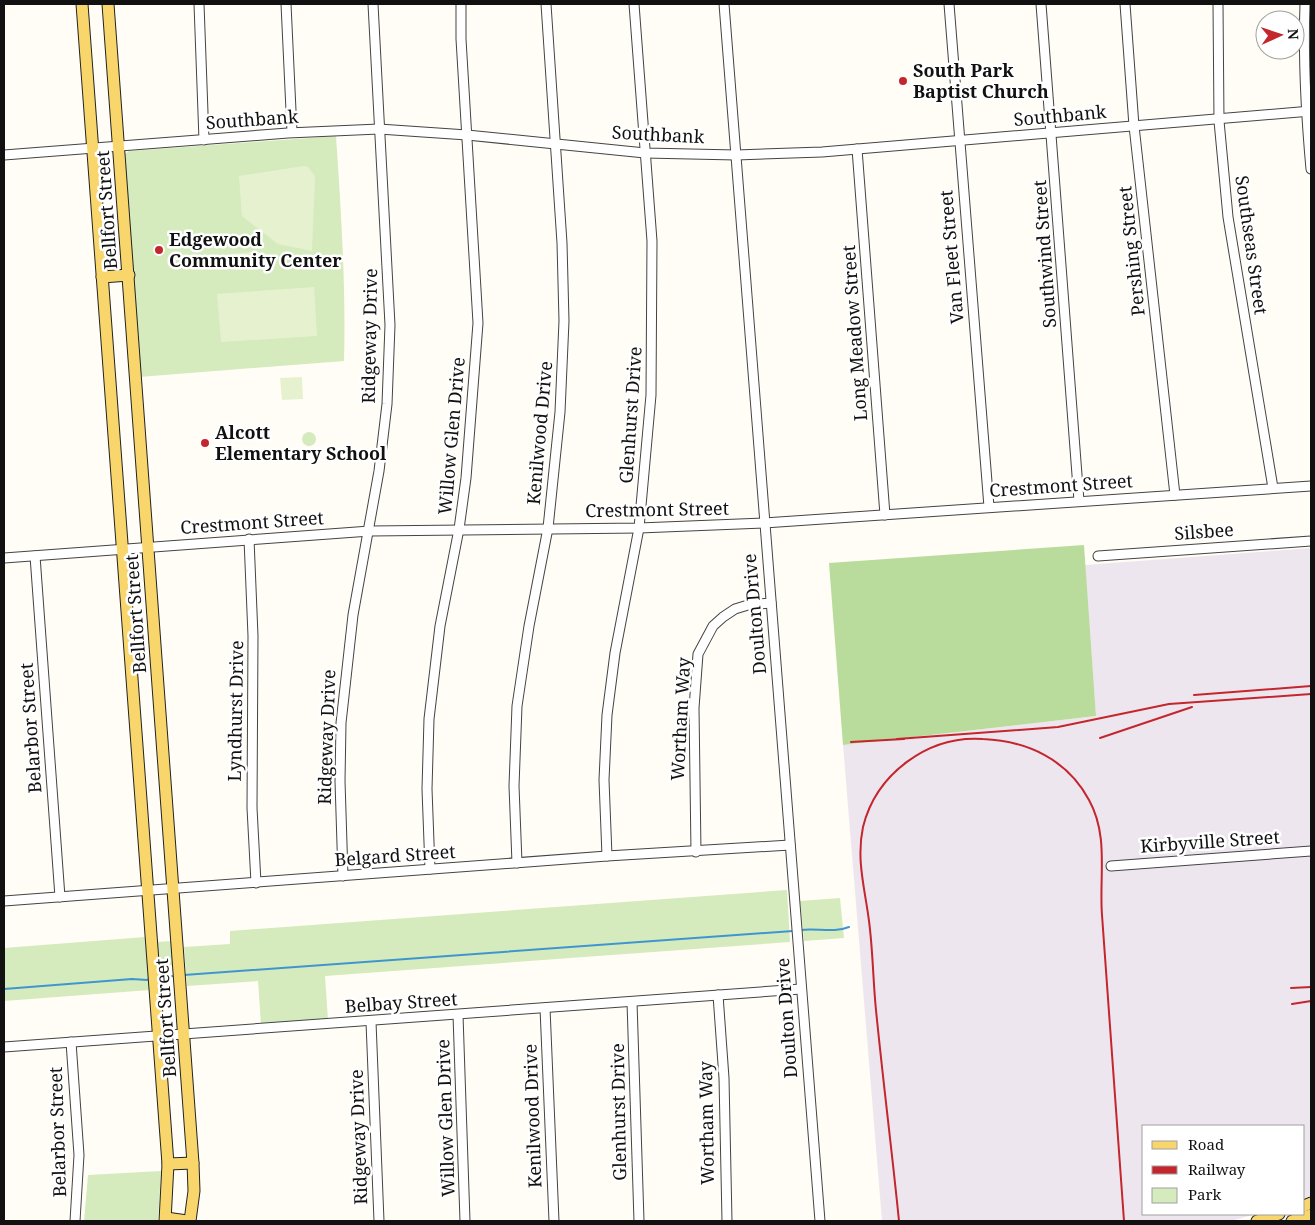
<svg xmlns="http://www.w3.org/2000/svg" width="1315" height="1225" font-family="'Noto Serif',serif">
	<style>
		.industrial { fill: #eee6ef }
		.green { fill: #d5ebbd }
		.forest { fill: #b9dc9c }
		.pitch { fill: #e6f2cf }
		.lines { fill: none; stroke-linecap: round; stroke-linejoin: round }
		.stream { stroke: #3f96cf; stroke-width: 2 }
		.minor-casing { stroke: #444; stroke-width: 11 }
		.major-casing { stroke: #222; stroke-width: 13 }
		.minor { stroke: #fff; stroke-width: 9 }
		.major { stroke: #f9d66b; stroke-width: 11 }
		.rail { stroke: #c4262e; stroke-width: 2 }
		.poi-dot { fill: #c4262e; stroke: #fff; stroke-width: 2 }
		.labels { text-anchor: middle; stroke-width: 5; stroke-linejoin: round; paint-order: stroke }
		.poi-label { font-size: 18px; font-weight: bold; fill: #111; stroke: #fff; text-anchor: start }
		.street-label { font-size: 18px; fill: #111; stroke: #fff }
	</style>
	<rect width="100%" height="100%" fill="#fffdf5"/>
	<polygon class="industrial" points="1311,548 1311,1196 1304,1198 1304,1126 1144,1126 1144,1214 1255,1214 1231,1221 882,1221 843,745 1096,716 1085,565"/>
	<g class="green">
		<path d="M336,136C341,211 346,286 344,361L139,377L125,154L129,151Z"/>
		<circle cx="309" cy="439" r="7"/>
		<polygon points="787,890 790,942 325,976 328,1020 261,1024 258,981 187,986 184,947 230,944 230,931"/>
		<polygon points="840,898 844,938 804,941 800,901"/>
		<polygon points="145,937 150,990 4,1001 4,948"/>
		<polygon points="174,941 176,965 157,966 155,942"/>
		<polygon points="161,1171 158,1221 84,1221 88,1175"/>
	</g>
	<polygon class="forest" points="1084,545 1096,716 843,745 829,563"/>
	<g class="pitch">
		<polygon points="304,166 308,167 315,176 312,251 278,244 242,216 239,176"/>
		<polygon points="252,252 253,265 233,266 232,254"/>
		<polygon points="314,287 317,336 221,342 217,294"/>
		<polygon points="302,377 303,399 282,400 280,378"/>
	</g>
	<g class="lines">
		<g class="stream">
			<path d="M800,930C817,928 834,933 849,927"/>
			<polyline points="184,975 793,931"/>
			<polyline points="159,977 175,976"/>
			<polyline points="4,989 132,979 147,980 150,978"/>
		</g>
		<defs>
			<g id="minor">
				<polyline points="199,4 204,140"/>
				<polyline points="286,4 292,132"/>
				<polyline points="724,4 820,1221"/>
				<polyline points="949,4 989,507"/>
				<polyline points="1041,4 1079,501"/>
				<polyline points="1125,4 1134,126 1175,495"/>
				<polyline points="1218,4 1219,121 1228,217 1273,488"/>
				<path d="M1305,4C1303,59 1306,114 1311,169"/>
				<polyline points="857,149 885,515"/>
				<polyline points="4,155 288,133 379,129 467,135 645,153 736,155 822,152 1311,111"/>
				<polyline points="249,539 253,636 252,808 256,883"/>
				<polyline points="35,556 60,897"/>
				<polyline points="1098,556 1311,541"/>
				<polyline points="4,558 370,531 639,528 764,523 1311,486"/>
				<polyline points="696,852 694,708 698,654 713,626 723,617 735,609 748,605 771,603"/>
				<polyline points="607,856 604,780 607,715 615,653 639,528 651,395 652,241 634,4"/>
				<polyline points="517,863 514,786 517,706 529,626 548,528 560,412 564,321 562,243 546,4"/>
				<polyline points="1111,866 1311,851"/>
				<polyline points="430,869 427,789 429,719 440,626 459,529 466,478 478,323 461,39 461,4"/>
				<polyline points="343,876 340,781 341,723 353,615 379,471 387,404 390,325 373,4"/>
				<polyline points="4,901 607,856 790,845"/>
				<polyline points="718,995 724,1078 727,1221"/>
				<polyline points="632,1002 639,1221"/>
				<polyline points="545,1008 554,1221"/>
				<polyline points="458,1015 465,1221"/>
				<polyline points="371,1022 379,1221"/>
				<polyline points="71,1042 79,1155 75,1221"/>
				<polyline points="4,1047 801,989"/>
			</g>
			<g id="major">
				<polyline points="82,4 168,1164 165,1221"/>
				<polyline points="108,4 193,1163 194,1191 190,1221"/>
				<polyline points="102,277 129,275"/>
				<polyline points="168,1164 193,1163"/>
				<polyline points="1304,1206 1311,1203"/>
				<polyline points="166,1218 187,1221"/>
				<polyline points="1257,1221 1279,1214"/>
				<polyline points="1292,1221 1311,1215"/>
			</g>
		</defs>
		<use href="#minor" class="minor-casing"/>
		<use href="#major" class="major-casing"/>
		<use href="#minor" class="minor"/>
		<use href="#major" class="major"/>
		<g class="rail">
			<polyline points="1194,695 1311,686"/>
			<polyline points="1100,738 1192,707"/>
			<polyline points="897,739 1058,727 1169,704 1311,694"/>
			<polyline points="851,742 904,739"/>
			<polyline points="1291,988 1311,987"/>
			<polyline points="1292,1004 1311,1001"/>
			<path d="M899,1221C892,1151 883,1081 876,1010C873,981 873,951 869,921C865,889 856,860 863,827C876,774 928,735 983,739C1027,741 1067,759 1089,800C1109,836 1099,876 1102,915C1109,1017 1117,1119 1124,1221"/>
		</g>
	</g>
	<g class="poi-dot">
		<circle cx="903" cy="81" r="5"/>
		<circle cx="159" cy="250" r="5"/>
		<circle cx="205" cy="443" r="5"/>
	</g>
	<g class="labels">
		<g class="poi-label">
			<text x="913" y="77">South Park<tspan x="913" dy="21">Baptist Church</tspan></text>
			<text x="169" y="246">Edgewood<tspan x="169" dy="21">Community Center</tspan></text>
			<text x="215" y="439">Alcott<tspan x="215" dy="21">Elementary School</tspan></text>
		</g>
		<g class="street-label">
			<text transform="translate(1060 116) rotate(-5)" y="6">Southbank</text>
			<text transform="translate(252 120) rotate(-4)" y="6">Southbank</text>
			<text transform="translate(658 135) rotate(3)" y="6">Southbank</text>
			<text transform="translate(107 210) rotate(-94)" y="6">Bellfort Street</text>
			<text transform="translate(1251 245) rotate(82)" y="6">Southseas Street</text>
			<text transform="translate(1132 251) rotate(-96)" y="6">Pershing Street</text>
			<text transform="translate(1045 254) rotate(-94)" y="6">Southwind Street</text>
			<text transform="translate(952 257) rotate(-95)" y="6">Van Fleet Street</text>
			<text transform="translate(855 333) rotate(-94)" y="6">Long Meadow Street</text>
			<text transform="translate(370 336) rotate(-89)" y="6">Ridgeway Drive</text>
			<text transform="translate(631 415) rotate(-86)" y="6">Glenhurst Drive</text>
			<text transform="translate(540 433) rotate(-85)" y="6">Kenilwood Drive</text>
			<text transform="translate(452 436) rotate(-85)" y="6">Willow Glen Drive</text>
			<text transform="translate(1061 486) rotate(-4)" y="6">Crestmont Street</text>
			<text transform="translate(657 510) rotate(-1)" y="6">Crestmont Street</text>
			<text transform="translate(252 523) rotate(-4)" y="6">Crestmont Street</text>
			<text transform="translate(1204 532) rotate(-4)" y="6">Silsbee</text>
			<text transform="translate(136 614) rotate(-94)" y="6">Bellfort Street</text>
			<text transform="translate(755 614) rotate(-95)" y="6">Doulton Drive</text>
			<text transform="translate(236 711) rotate(-89)" y="6">Lyndhurst Drive</text>
			<text transform="translate(681 719) rotate(-87)" y="6">Wortham Way</text>
			<text transform="translate(31 728) rotate(-94)" y="6">Belarbor Street</text>
			<text transform="translate(327 737) rotate(-88)" y="6">Ridgeway Drive</text>
			<text transform="translate(1210 842) rotate(-4)" y="6">Kirbyville Street</text>
			<text transform="translate(395 856) rotate(-4)" y="6">Belgard Street</text>
			<text transform="translate(401 1003) rotate(-4)" y="6">Belbay Street</text>
			<text transform="translate(166 1018) rotate(-94)" y="6">Bellfort Street</text>
			<text transform="translate(787 1018) rotate(-94)" y="6">Doulton Drive</text>
			<text transform="translate(619 1112) rotate(-91)" y="6">Glenhurst Drive</text>
			<text transform="translate(533 1116) rotate(-92)" y="6">Kenilwood Drive</text>
			<text transform="translate(446 1118) rotate(-92)" y="6">Willow Glen Drive</text>
			<text transform="translate(707 1123) rotate(-91)" y="6">Wortham Way</text>
			<text transform="translate(58 1132) rotate(-92)" y="6">Belarbor Street</text>
			<text transform="translate(359 1137) rotate(-92)" y="6">Ridgeway Drive</text>
		</g>
	</g>
	<rect width="1315" height="1225" fill="none" stroke="#111111" stroke-width="10"/>
	<rect x="1142" y="1125" width="162" height="90" fill="#ffffff" stroke="#a0a0a0"/>
	<rect x="1152" y="1141" width="25" height="8" fill="#f9d66b" stroke="#a0a0a0"/>
	<text x="1188" y="1150" font-size="15" fill="#111111">Road</text>
	<rect x="1152" y="1166" width="25" height="8" fill="#c4262e" stroke="#a0a0a0"/>
	<text x="1188" y="1175" font-size="15" fill="#111111">Railway</text>
	<rect x="1152" y="1188" width="25" height="15" fill="#d5ebbd" stroke="#a0a0a0"/>
	<text x="1188" y="1200" font-size="15" fill="#111111">Park</text>
	<g transform="translate(1280 35) rotate(87)"><circle r="24" fill="#ffffff" stroke="#a0a0a0"/>
	<path d="M0-4L9 19L0 12L-9 19Z" fill="#c4262e"/>
	<text y="-8" font-size="14" font-weight="bold" text-anchor="middle" fill="#111111">N</text>
	</g>
</svg>
